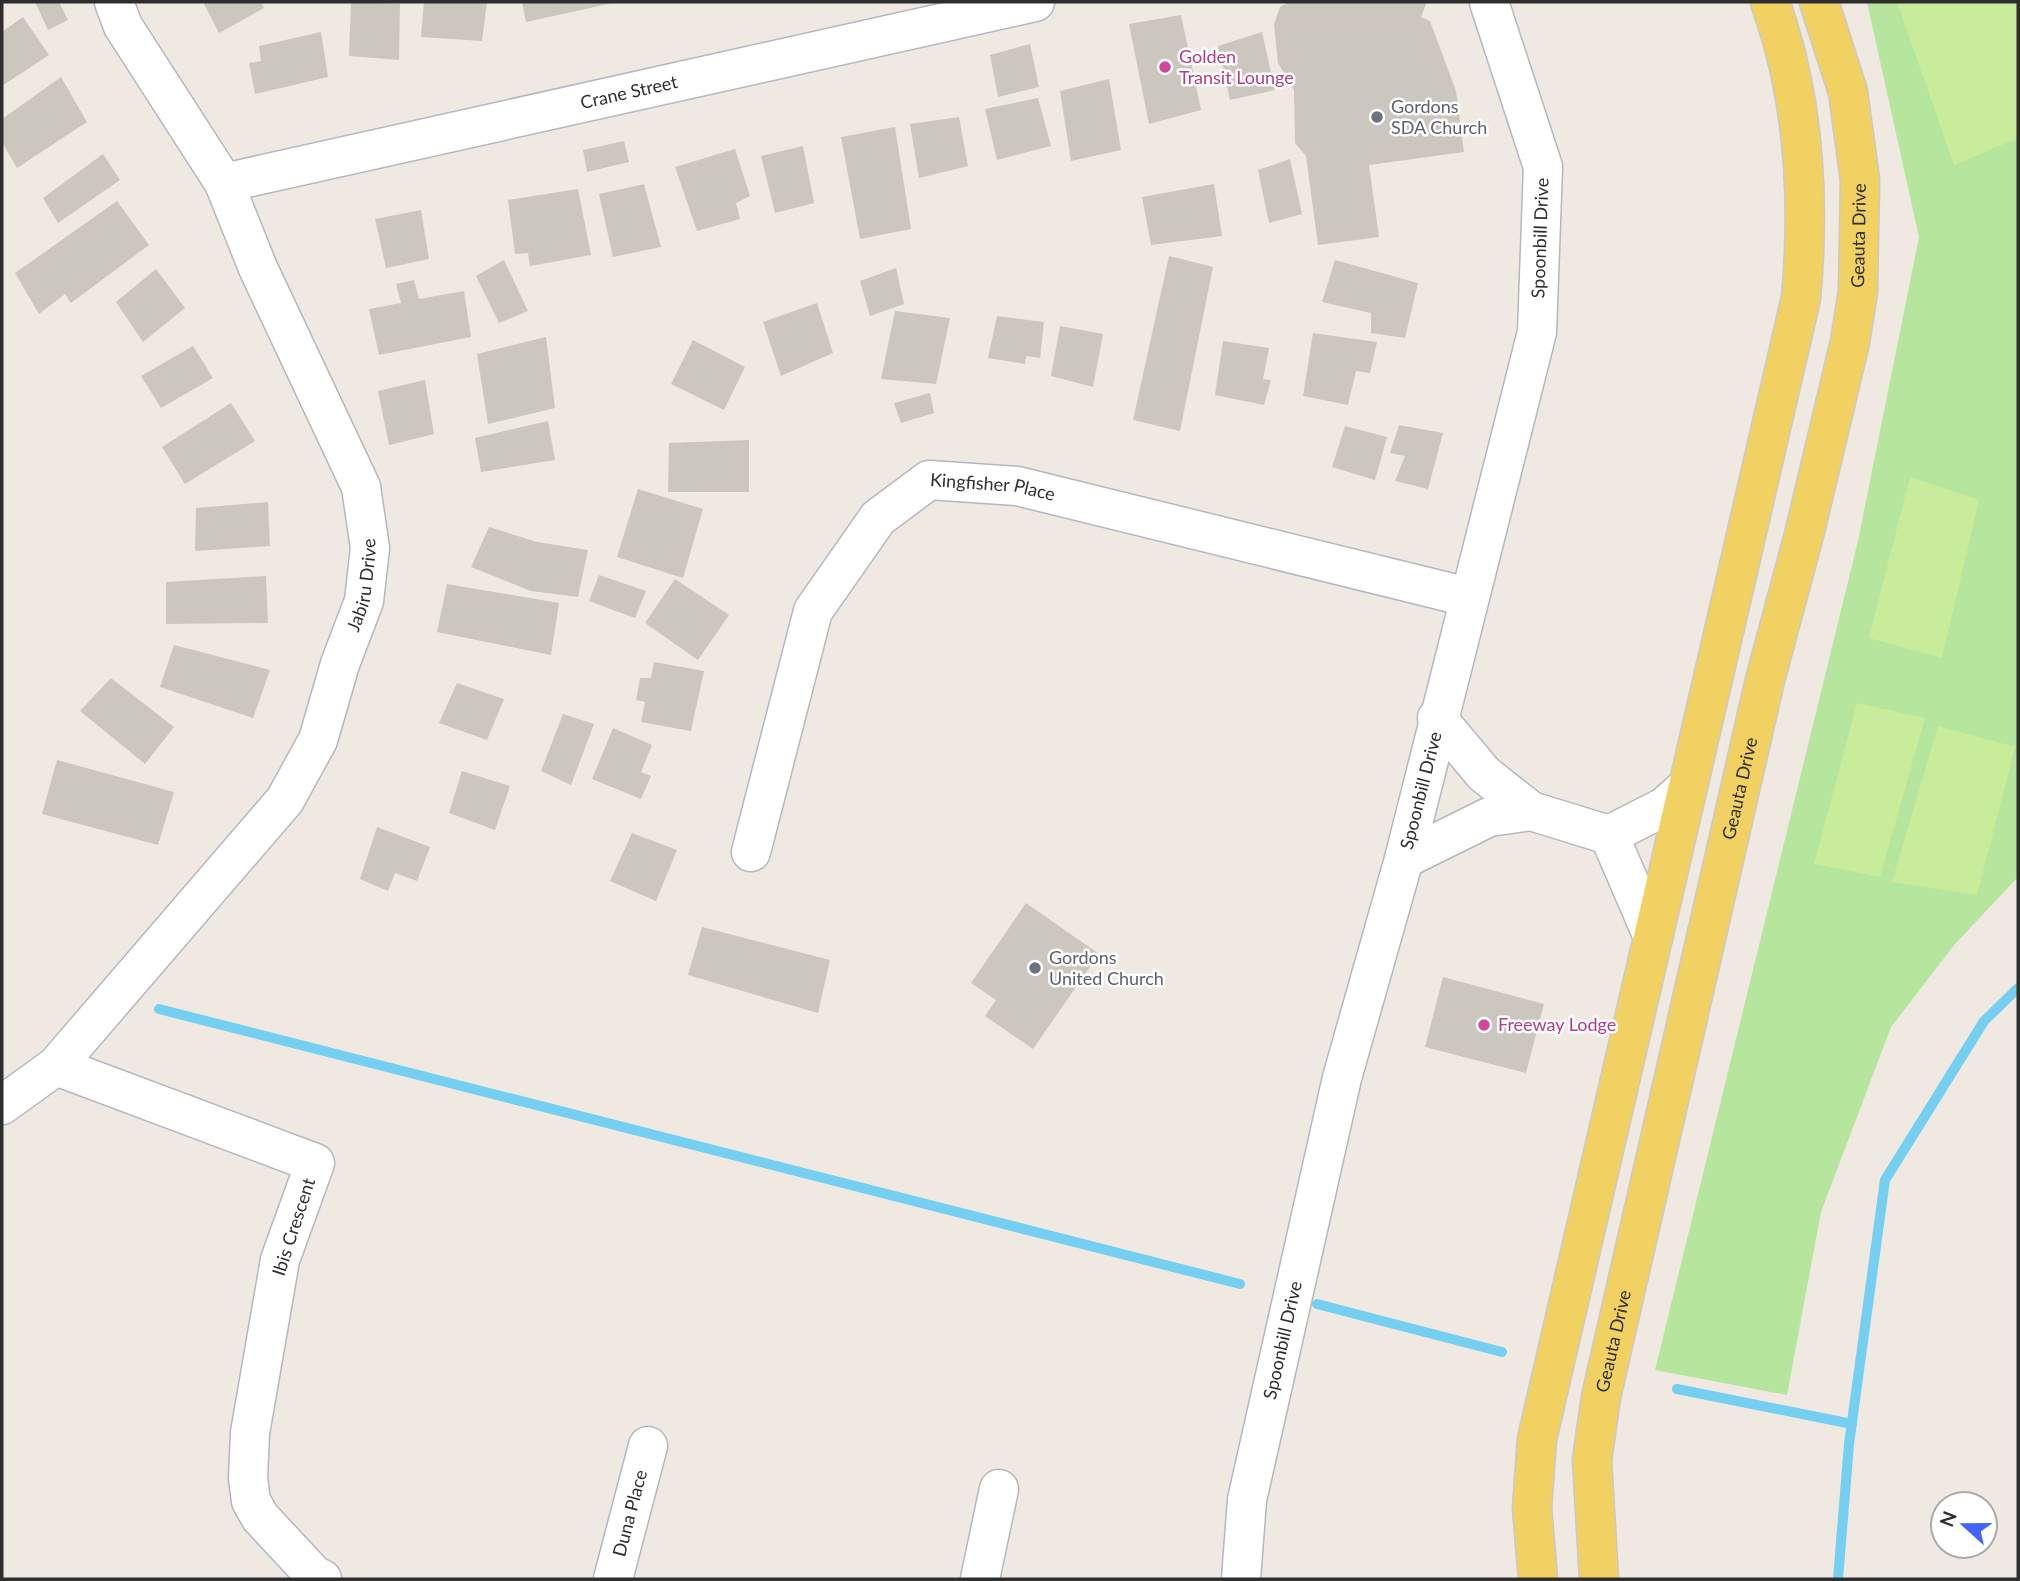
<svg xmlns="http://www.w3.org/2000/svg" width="2020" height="1581" font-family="Lato,sans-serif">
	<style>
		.green { fill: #b6e59e }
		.pitch { fill: #c9ec9a }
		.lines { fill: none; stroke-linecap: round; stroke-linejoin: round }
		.stream { stroke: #75cff0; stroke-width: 10 }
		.building { fill: #cbc7bf }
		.minor-casing { stroke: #b4b7c1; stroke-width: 41 }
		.major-casing { stroke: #c9c9c9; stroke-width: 41 }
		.minor { stroke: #fff; stroke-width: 38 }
		.major { stroke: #f2d163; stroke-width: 38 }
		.hotel-dot { fill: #d1479c; stroke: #fff; stroke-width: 2.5 }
		.worship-dot { fill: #6b7280; stroke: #fff; stroke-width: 2.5 }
		.labels { text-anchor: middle; stroke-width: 5; stroke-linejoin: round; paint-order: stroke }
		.hotel-label { font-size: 18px; fill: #b23c85; stroke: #fff; text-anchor: start }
		.street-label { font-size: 18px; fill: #2e2e2e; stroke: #fff }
		.worship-label { font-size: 18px; fill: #5b616d; stroke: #fff; text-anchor: start }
	</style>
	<rect width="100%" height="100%" fill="#efe9e1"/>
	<polygon class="green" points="1867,2 2018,2 2018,877 1955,944 1891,1027 1821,1212 1787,1395 1655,1370 1858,541 1919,237"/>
	<g class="pitch">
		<polygon points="1897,2 2018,2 2018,138 1954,165"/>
		<polygon points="1910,477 1979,500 1942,658 1869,638"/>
		<polygon points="1857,703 1925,718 1880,877 1814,864"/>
		<polygon points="1938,726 2015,747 1977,895 1892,882"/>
	</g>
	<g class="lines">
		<g class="stream">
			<polyline points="159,1009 1240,1284"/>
			<polyline points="1317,1304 1502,1352"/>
			<polyline points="1677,1389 1852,1424"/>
			<polyline points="1838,1579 1849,1444 1885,1180 1984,1021 2018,988"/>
		</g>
	</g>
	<g class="building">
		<polygon points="35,2 59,2 68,20 48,30"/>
		<polygon points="203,2 261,2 264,8 219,33"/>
		<polygon points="351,2 400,4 399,60 349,56"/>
		<polygon points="424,2 487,2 482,41 421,37"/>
		<polygon points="522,2 613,2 613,3 526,22"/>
		<polygon points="1289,2 1427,2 1421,17 1430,21 1456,91 1464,152 1369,165 1379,237 1318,245 1306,156 1295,143 1294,90 1278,63 1274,24 1280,7"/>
		<polygon points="1181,15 1201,110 1149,124 1129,24"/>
		<polygon points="23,17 49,55 2,86 2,32"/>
		<polygon points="321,32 328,77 255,94 249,63 261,61 259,46"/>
		<polygon points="1262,32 1275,90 1230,100 1218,46"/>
		<polygon points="1030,44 1039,87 998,97 990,55"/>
		<polygon points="61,77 87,122 17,168 2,142 2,119"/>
		<polygon points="1109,79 1121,150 1071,161 1060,91"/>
		<polygon points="1038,98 1051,146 997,160 985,109"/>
		<polygon points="959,117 968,166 919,178 910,124"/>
		<polygon points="895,127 911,229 860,239 841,137"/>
		<polygon points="624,141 629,162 587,172 583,150"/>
		<polygon points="803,146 814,203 775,213 761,156"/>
		<polygon points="735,149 750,196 736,203 740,219 697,231 675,167"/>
		<polygon points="103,154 120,180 58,223 43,198"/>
		<polygon points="1290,159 1302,214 1269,223 1258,170"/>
		<polygon points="644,184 661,247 613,257 599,194"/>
		<polygon points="1214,184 1222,236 1151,245 1142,197"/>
		<polygon points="578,189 591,255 530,266 528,253 515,254 508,200"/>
		<polygon points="117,201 149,245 71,303 65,294 39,314 15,273"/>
		<polygon points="421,210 429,259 386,268 375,219"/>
		<polygon points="1169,256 1213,267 1180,431 1133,420"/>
		<polygon points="504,260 528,311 499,323 476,276"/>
		<polygon points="1335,260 1418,283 1405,338 1371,333 1371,313 1322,302"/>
		<polygon points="896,268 904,304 870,316 860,281"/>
		<polygon points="156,269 185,308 143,342 116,302"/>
		<polygon points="414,280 419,299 464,291 471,337 379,355 369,309 401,303 396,284"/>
		<polygon points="817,303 833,353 781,376 763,322"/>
		<polygon points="895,311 950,318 936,384 881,379"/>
		<polygon points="997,316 1044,322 1040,358 1026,356 1025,364 988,358"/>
		<polygon points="1060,326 1103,334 1093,387 1051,376"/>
		<polygon points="1313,333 1377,342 1370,373 1356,371 1348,405 1303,396"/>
		<polygon points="546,337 555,408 488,424 477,354"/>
		<polygon points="693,340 745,367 724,410 671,384"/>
		<polygon points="1223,341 1269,348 1263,379 1271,380 1264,405 1215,395"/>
		<polygon points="193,346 213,378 161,408 141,376"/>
		<polygon points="425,380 434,434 389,445 378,391"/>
		<polygon points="930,393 934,413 901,423 894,403"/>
		<polygon points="231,403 255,441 185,484 162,447"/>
		<polygon points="548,421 555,460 481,472 475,438"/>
		<polygon points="1399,425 1443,433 1428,489 1395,481 1405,456 1390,453"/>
		<polygon points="1345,426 1387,437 1375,480 1332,467"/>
		<polygon points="749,440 749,492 668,492 669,443"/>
		<polygon points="638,489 703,509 683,578 617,557"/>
		<polygon points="268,502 270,546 195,551 196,508"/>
		<polygon points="489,527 537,542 588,550 578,597 531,591 471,567"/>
		<polygon points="599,575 646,591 635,618 589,601"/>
		<polygon points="266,576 268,623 166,624 166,582"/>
		<polygon points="675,579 729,615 698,660 645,623"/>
		<polygon points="447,584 559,603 551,655 437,632"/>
		<polygon points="174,645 270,670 253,718 160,687"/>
		<polygon points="654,662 704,671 691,731 641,722 645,702 636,700 640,678 651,678"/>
		<polygon points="111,678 174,727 145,764 80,711"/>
		<polygon points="457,683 504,699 487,740 439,723"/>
		<polygon points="563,714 594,724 571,785 541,771"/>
		<polygon points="613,728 652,745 641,772 651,776 641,799 592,779"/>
		<polygon points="57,760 174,792 158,845 42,814"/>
		<polygon points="462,771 510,786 495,830 449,813"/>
		<polygon points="377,827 430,847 417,881 395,873 388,891 360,879"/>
		<polygon points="632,833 677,850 656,901 610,881"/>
		<polygon points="1026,903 1099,954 1033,1049 985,1016 996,1000 971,983"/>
		<polygon points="702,927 830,960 818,1013 688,975"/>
		<polygon points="1443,977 1544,1004 1526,1073 1425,1047"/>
	</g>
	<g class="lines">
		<defs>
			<g id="minor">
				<path id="s1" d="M224,183L1035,2"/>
				<polyline points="1437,718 1484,774 1531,811 1609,835 1653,937"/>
				<polyline points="1609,835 1664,807 1688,786"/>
				<path id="s2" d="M751,852L813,611L878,518L929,480L1017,486L1468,597"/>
				<polyline points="1404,859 1489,817 1531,811"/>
				<polyline points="56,1066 315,1163 280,1260 250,1433 248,1478 251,1501 260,1517 314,1575 322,1579"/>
				<path id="s3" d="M2,1105L56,1066L285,800L318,740L340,664L364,601L370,548L361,487L258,268L224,183L123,26L114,2"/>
				<path id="s4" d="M613,1579L648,1446"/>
				<polyline points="980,1579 999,1489"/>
				<path id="s5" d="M1241,1579L1247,1500L1342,1078L1404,859L1537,332L1543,167L1489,2"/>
			</g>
			<g id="major">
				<path d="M1538,1579L1532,1508L1537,1439L1801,298C1810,199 1804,96 1770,2"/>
				<path id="s6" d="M1599,1579L1592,1460L1601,1397L1765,680L1804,535L1850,342L1858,291L1860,180L1848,92L1819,2"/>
			</g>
		</defs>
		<use href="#minor" class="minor-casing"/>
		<use href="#major" class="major-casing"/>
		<use href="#minor" class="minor"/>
		<use href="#major" class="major"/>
	</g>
	<g class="hotel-dot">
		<circle cx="1165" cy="67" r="7"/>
		<circle cx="1484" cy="1025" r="7"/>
	</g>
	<g class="worship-dot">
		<circle cx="1377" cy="117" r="7"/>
		<circle cx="1035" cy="968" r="7"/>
	</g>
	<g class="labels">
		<g class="hotel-label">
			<text x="1179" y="63">Golden<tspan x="1179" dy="21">Transit Lounge</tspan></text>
			<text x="1498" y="1031">Freeway Lodge</text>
		</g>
		<g class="street-label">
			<text dy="6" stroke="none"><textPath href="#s1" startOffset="415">Crane Street</textPath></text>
			<text dy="6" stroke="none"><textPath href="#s6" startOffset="1374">Geauta Drive</textPath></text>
			<text dy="6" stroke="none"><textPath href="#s5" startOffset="1377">Spoonbill Drive</textPath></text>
			<text dy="6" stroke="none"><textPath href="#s2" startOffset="490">Kingfisher Place</textPath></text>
			<text dy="6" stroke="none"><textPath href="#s3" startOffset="648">Jabiru Drive</textPath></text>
			<text dy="6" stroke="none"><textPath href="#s5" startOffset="810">Spoonbill Drive</textPath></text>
			<text dy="6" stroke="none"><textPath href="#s6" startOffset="807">Geauta Drive</textPath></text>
			<text transform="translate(294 1227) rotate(-72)" y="6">Ibis Crescent</text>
			<text dy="6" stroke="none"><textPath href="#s5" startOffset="243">Spoonbill Drive</textPath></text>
			<text dy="6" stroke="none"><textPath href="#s6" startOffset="240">Geauta Drive</textPath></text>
			<text dy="6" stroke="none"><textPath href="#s4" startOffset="68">Duna Place</textPath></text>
		</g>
		<g class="worship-label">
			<text x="1391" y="113">Gordons<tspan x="1391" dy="21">SDA Church</tspan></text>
			<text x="1049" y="964">Gordons<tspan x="1049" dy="21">United Church</tspan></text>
		</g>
	</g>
	<rect width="2020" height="1581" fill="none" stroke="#2e2e2e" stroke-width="7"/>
	<g transform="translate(1964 1525) rotate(291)"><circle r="33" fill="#ffffff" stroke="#ababab" stroke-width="2"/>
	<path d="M0-5L12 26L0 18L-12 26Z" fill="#4264fb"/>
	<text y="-10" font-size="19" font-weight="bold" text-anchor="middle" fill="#2e2e2e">N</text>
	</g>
</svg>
